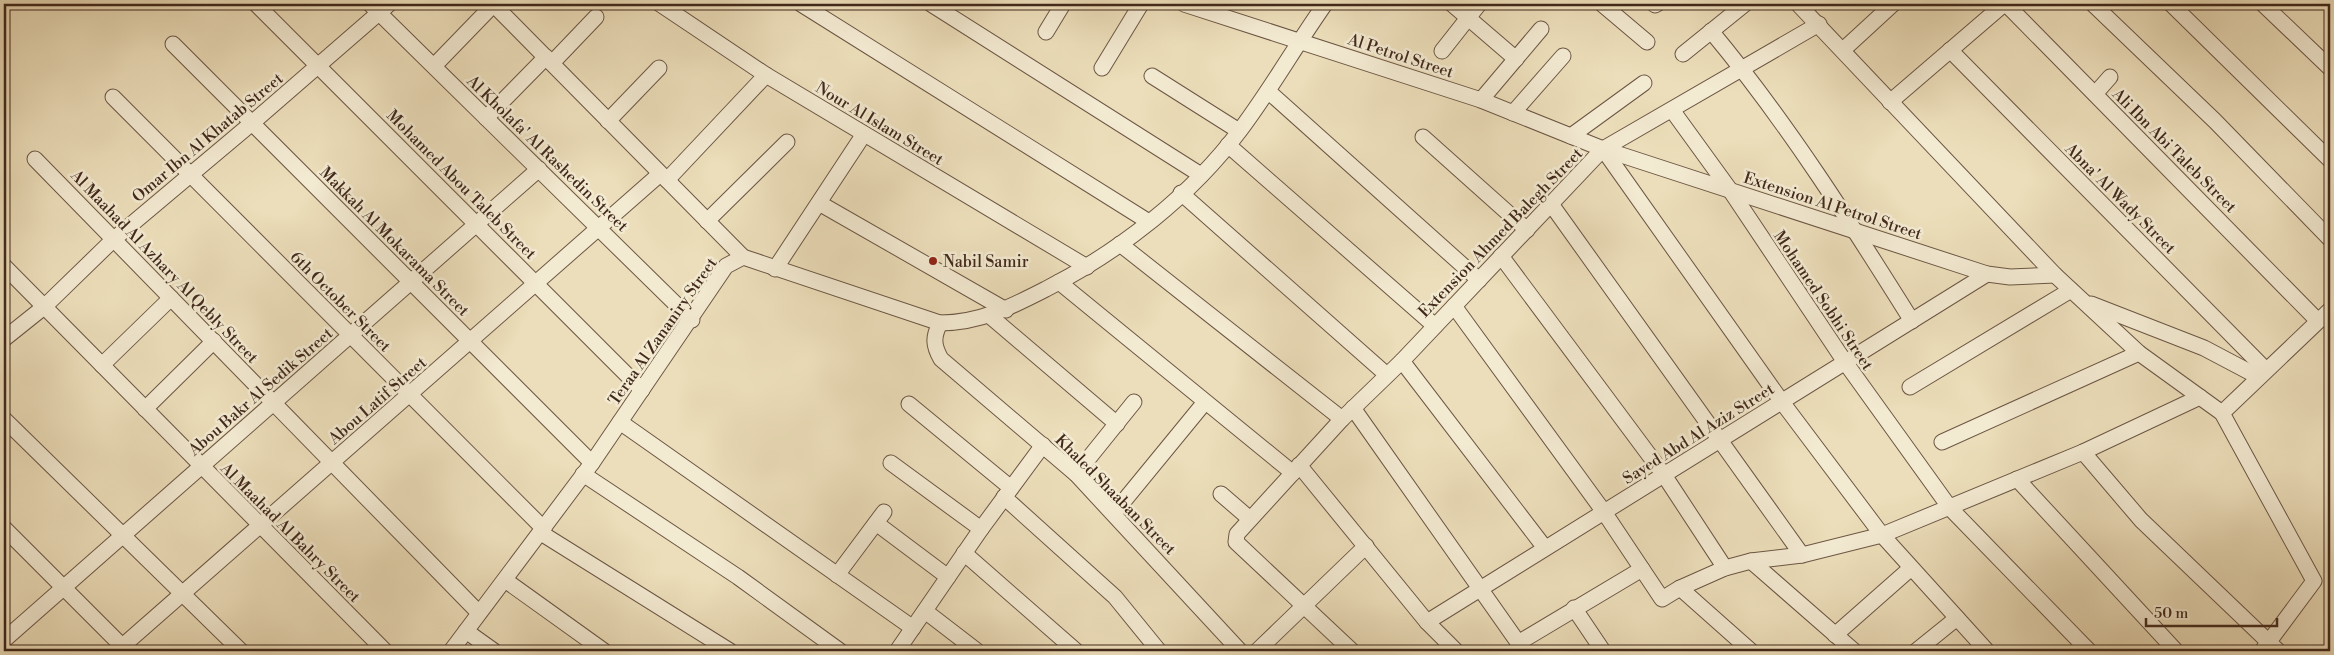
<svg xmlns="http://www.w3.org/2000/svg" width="2334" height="655" font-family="'Libre Bodoni',serif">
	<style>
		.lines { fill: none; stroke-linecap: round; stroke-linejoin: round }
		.minor-casing { stroke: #6c5644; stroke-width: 17 }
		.minor { stroke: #f3ead2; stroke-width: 15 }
		.poi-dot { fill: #8f2418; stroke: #f3ead2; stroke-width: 2 }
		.labels { text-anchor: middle; stroke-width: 5; stroke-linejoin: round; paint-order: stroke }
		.street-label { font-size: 16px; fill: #41291c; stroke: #f3ead2 }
		.poi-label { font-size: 16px; fill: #41291c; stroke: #f3ead2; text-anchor: start }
	</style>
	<rect width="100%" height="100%" fill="#ecdeba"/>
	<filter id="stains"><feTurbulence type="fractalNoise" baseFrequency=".004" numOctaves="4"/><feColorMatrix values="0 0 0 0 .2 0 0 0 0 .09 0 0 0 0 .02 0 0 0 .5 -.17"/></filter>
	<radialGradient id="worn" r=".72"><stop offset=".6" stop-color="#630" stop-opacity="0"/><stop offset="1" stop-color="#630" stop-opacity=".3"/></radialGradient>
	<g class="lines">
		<defs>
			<g id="minor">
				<polyline points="256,4 642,390"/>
				<polyline points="370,4 692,320"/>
				<polyline points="493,4 743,257"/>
				<polyline points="660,4 766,75 1087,267"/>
				<polyline points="801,4 1149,222"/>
				<polyline points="931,4 1201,175"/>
				<polyline points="1184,4 1481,100 1603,149 1987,274 2010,277 2055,275"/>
				<polyline points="1452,4 1516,59"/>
				<polyline points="1602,4 1647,42"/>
				<polyline points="1798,4 2055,275 2139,353 2222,413 2314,581 2262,651"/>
				<polyline points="2006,4 2318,321"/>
				<polyline points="2093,4 2215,121 2330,239"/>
				<polyline points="2171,4 2330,160"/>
				<polyline points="2263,4 2330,68"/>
				<polyline points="1655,5 1657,4"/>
				<path d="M1711,31C1786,121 1850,222 1912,321"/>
				<polyline points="1046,32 1063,4"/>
				<polyline points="173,44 592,463"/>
				<polyline points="1843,50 1893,4"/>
				<polyline points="1950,50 2266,370"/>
				<polyline points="1442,51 1479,4"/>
				<polyline points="1683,54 1745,4"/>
				<polyline points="552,63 596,17"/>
				<polyline points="434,66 494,4"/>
				<polyline points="1102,68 1141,4"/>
				<polyline points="1152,76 1239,131"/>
				<polyline points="1268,91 1479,280"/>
				<polyline points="2095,94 2110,77"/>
				<polyline points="113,97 544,529"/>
				<polyline points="1481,100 1541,29"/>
				<polyline points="1890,102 2004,4"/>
				<polyline points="1672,110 1730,190 1845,362 1950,508 2089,651"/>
				<polyline points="1513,113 1563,56"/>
				<polyline points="486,118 546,57"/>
				<polyline points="608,121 659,68"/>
				<polyline points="1571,136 1644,83"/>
				<polyline points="1423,137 1527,230"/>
				<polyline points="1228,145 1435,326"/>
				<polyline points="1603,149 1782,402 1882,535 1987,651"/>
				<polyline points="35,159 479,613"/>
				<polyline points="667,180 766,75"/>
				<polyline points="1181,193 1387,375"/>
				<polyline points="819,203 1006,310"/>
				<polyline points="1551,204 1802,555"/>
				<polyline points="707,221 787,142"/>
				<polyline points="1120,244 1342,419"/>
				<polyline points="1501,256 1664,475 1725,568"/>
				<polyline points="4,266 385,651"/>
				<polyline points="775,269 864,134"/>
				<polyline points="1059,282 1293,473"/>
				<polyline points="2091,304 2204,348 2259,377"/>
				<polyline points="1454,306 1604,512 1662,599 1680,588 1725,568 1751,561 1802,555 1882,535 2083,452 2200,397"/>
				<polyline points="990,316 1117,424"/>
				<path d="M940,323C933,337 933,345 941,359L1076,474L1240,651"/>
				<polyline points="4,339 44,307 114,239 252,123 389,4"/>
				<polyline points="1402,361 1545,548"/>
				<polyline points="102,365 171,298"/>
				<polyline points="1910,387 2071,290"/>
				<polyline points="909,404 1011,488"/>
				<polyline points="1353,408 1524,651"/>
				<polyline points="145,409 214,341"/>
				<polyline points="2222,413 2330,310"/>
				<polyline points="4,419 241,651"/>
				<polyline points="620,422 913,628"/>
				<polyline points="1942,442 2139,353"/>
				<polyline points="2083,452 2141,520 2278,651"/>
				<polyline points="891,463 981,529"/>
				<polyline points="1299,465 1427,622 1456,651"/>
				<polyline points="583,474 738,577 840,651"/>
				<polyline points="1076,474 1134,402"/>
				<polyline points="2017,479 2176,651"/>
				<polyline points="1221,494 1250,519"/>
				<polyline points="1004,497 1115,597 1159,651"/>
				<polyline points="1114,513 1205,402"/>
				<polyline points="876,523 948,577"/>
				<polyline points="4,528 127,651"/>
				<polyline points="541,533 730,651"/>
				<polyline points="964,553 1076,651"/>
				<polyline points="1751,561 1854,651"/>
				<polyline points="837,575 884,512"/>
				<polyline points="505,580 604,651"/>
				<polyline points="1680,588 1751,651"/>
				<polyline points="1574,608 1603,651"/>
				<polyline points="925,611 977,651"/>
				<polyline points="1427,622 1987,274"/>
				<polyline points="466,631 494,651"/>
				<polyline points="1835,635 1911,568"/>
				<polyline points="4,640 539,169"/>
				<polyline points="1518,643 1642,569"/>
				<polyline points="117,651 660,174"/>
				<path d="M451,651L592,463L726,266L743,257L940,323C980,323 1011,307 1046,289C1120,251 1191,196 1241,129C1271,89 1296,45 1325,4"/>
				<polyline points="897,651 981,529 1043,445"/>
				<polyline points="1257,651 1366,546"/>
				<polyline points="1352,651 1236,542 1237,534 1342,419 1402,361 1603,149 1819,24"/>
				<polyline points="1916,651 1957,618"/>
			</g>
		</defs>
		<use href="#minor" class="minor-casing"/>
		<use href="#minor" class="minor"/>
	</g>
	<circle class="poi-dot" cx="933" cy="261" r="5"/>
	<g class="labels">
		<g class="street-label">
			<text transform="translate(1401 55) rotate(18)" y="6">Al Petrol Street</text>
			<text transform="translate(880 123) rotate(31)" y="6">Nour Al Islam Street</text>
			<text transform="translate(207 137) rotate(-40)" y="6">Omar Ibn Al Khatab Street</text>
			<text transform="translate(2175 150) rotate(45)" y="6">Ali Ibn Abi Taleb Street</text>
			<text transform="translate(548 153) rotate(44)" y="6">Al Kholafa' Al Rashedin Street</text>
			<text transform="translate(462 184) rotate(45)" y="6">Mohamed Abou Taleb Street</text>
			<text transform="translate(2121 198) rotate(45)" y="6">Abna' Al Wady Street</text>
			<text transform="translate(1833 205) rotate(18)" y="6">Extension Al Petrol Street</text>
			<text transform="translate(1500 232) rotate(-46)" y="6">Extension Ahmed Balegh Street</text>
			<text transform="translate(395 241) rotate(45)" y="6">Makkah Al Mokarama Street</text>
			<text transform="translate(165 266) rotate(46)" y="6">Al Maahad Al Azhary Al Qebly Street</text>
			<text transform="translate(1824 300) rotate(56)" y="6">Mohamed Sobhi Street</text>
			<text transform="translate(341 301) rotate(45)" y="6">6th October Street</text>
			<text transform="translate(662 331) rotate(-55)" y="6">Teraa Al Zananiry Street</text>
			<text transform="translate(260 391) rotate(-41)" y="6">Abou Bakr Al Sedik Street</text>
			<text transform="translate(377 400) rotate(-41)" y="6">Abou Latif Street</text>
			<text transform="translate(1698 433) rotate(-32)" y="6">Sayed Abd Al Aziz Street</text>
			<text transform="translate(1116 494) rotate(45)" y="6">Khaled Shaaban Street</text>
			<text transform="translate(291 532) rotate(45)" y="6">Al Maahad Al Bahry Street</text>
		</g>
		<g class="poi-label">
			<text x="943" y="267">Nabil Samir</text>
		</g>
	</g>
	<rect width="2334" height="655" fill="none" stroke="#ecdeba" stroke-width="20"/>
	<rect x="5" y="5" width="2324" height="645" fill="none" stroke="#41291c" stroke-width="2.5"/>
	<rect x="10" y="10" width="2314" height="635" fill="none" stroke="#41291c"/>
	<path d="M2146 618v8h131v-8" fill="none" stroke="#41291c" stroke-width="2.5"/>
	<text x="2154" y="618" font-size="15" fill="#41291c" stroke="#f3ead2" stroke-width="4" paint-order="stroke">50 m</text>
	<rect width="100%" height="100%" filter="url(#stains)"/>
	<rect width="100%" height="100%" fill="url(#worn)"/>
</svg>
